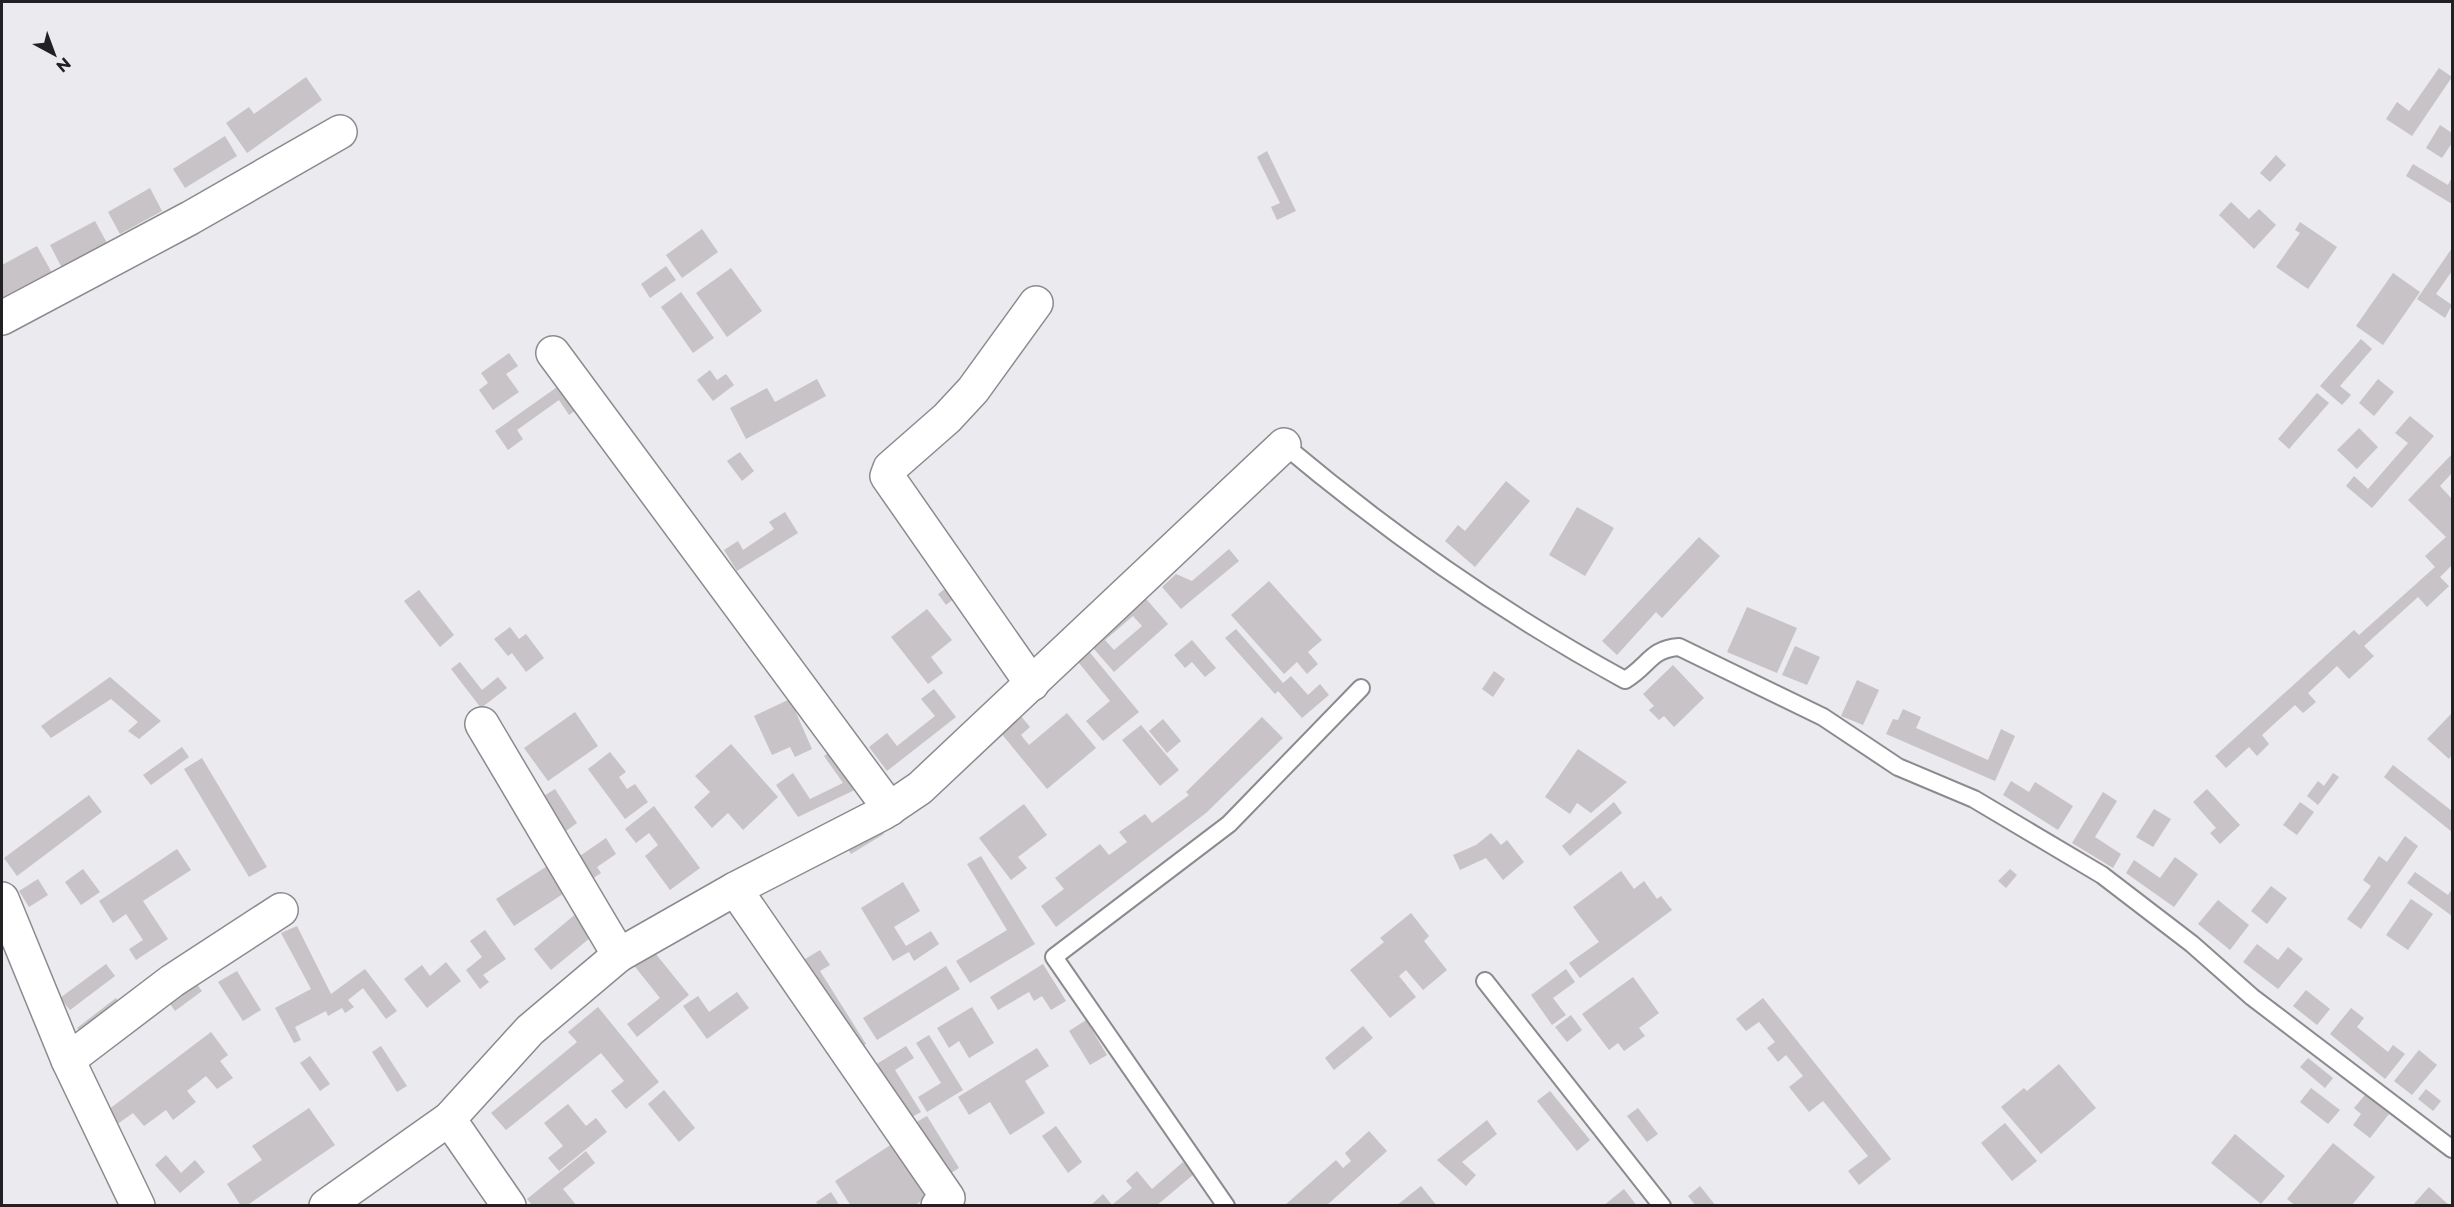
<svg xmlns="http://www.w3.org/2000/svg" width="2454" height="1207" font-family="Montserrat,sans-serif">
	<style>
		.building { fill: #c8c3c6; fill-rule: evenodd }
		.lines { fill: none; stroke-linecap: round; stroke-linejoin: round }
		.lane-casing { stroke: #8b8b8f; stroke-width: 20 }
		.street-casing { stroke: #8b8b8f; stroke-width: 36 }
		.lane { stroke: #fff; stroke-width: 16 }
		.street { stroke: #fff; stroke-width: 33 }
	</style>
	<rect width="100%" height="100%" fill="#eaeaef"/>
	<g class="building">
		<polygon points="2439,68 2452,77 2412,136 2386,119 2397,102 2409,111"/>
		<polygon points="306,77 322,100 247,153 226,123 249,107 254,114"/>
		<polygon points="2440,125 2452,133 2452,143 2442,158 2426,148"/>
		<polygon points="225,136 237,156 185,188 173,169"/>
		<polygon points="1267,151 1296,211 1277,220 1271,207 1280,203 1257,157"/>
		<polygon points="2276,155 2286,165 2270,182 2260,173"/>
		<polygon points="2413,164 2448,185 2452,177 2452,204 2406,176"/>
		<polygon points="150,188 162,211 120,234 108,212"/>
		<polygon points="2231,202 2249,219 2259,209 2276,225 2254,249 2219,215"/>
		<polygon points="95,221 107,243 62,268 50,245"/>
		<polygon points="2300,222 2337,247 2308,289 2276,267 2300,233 2295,230"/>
		<polygon points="702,229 718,252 682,278 666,255"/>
		<polygon points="37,246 52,273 2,301 2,265"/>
		<polygon points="2452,248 2452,271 2436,294 2452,305 2445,318 2417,299"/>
		<polygon points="666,266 676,280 650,298 641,284"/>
		<polygon points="731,268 762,311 727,337 696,293"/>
		<polygon points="2393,273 2420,292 2383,345 2356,326"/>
		<polygon points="681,292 714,338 693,353 661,307"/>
		<polygon points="2361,339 2372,349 2340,386 2351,395 2342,405 2320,386"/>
		<polygon points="509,353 518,366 506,374 519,392 493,410 479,390 488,383 481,373"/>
		<polygon points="710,370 717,380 726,374 734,385 713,401 697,380"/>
		<polygon points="817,379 826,396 746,439 730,408 767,388 775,402"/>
		<polygon points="2378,379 2394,392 2374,416 2359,403"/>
		<polygon points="567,380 584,404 569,415 559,400 517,430 523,439 508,450 495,431"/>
		<polygon points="2317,393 2329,403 2289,449 2278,439"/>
		<polygon points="2410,416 2434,436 2372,508 2346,486 2354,476 2368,489 2408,443 2395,433"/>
		<polygon points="2359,428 2378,447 2357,469 2337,450"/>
		<polygon points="740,452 754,471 742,481 727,461"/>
		<polygon points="2452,454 2452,473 2440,486 2452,499 2452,565 2440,577 2449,586 2427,607 2418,597 2364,646 2374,656 2349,679 2337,666 2308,693 2316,702 2303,713 2295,705 2262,735 2269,744 2257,756 2249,747 2226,768 2215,756 2354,630 2359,635 2435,567 2425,556 2446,537 2408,500"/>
		<polygon points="1506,481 1530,501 1475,567 1445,541 1458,525 1465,531"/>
		<polygon points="1577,507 1614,528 1585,576 1549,555"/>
		<polygon points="785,512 798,533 737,571 724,550 738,541 743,550 774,529 769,522"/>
		<polygon points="1699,537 1720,556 1662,618 1656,612 1617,655 1602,641"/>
		<polygon points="1229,549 1239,561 1181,609 1162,587 1176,574 1192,581"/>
		<polygon points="1269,581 1322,640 1308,652 1318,664 1307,674 1297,662 1284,674 1231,615"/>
		<polygon points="953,583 961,593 946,605 938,594"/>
		<polygon points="419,590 454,635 440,647 404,601"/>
		<path d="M1141,593L1168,624L1114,672L1087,641ZM1133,616L1142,626L1114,650L1105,640Z"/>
		<polygon points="1747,607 1797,628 1777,673 1727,652"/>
		<polygon points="927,609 952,640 931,657 943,673 928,684 891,637"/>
		<polygon points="510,627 519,639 526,634 544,658 526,672 512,653 508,656 494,639"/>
		<polygon points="1236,629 1283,683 1291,676 1308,695 1320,684 1329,695 1302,718 1278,691 1275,694 1225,638"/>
		<polygon points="1192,640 1216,668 1205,677 1192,662 1185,668 1174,655"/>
		<polygon points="1082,643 1139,712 1103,741 1086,721 1110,701 1070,652"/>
		<polygon points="1795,646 1820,657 1807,685 1782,675"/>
		<polygon points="460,662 482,690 498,677 507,688 481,708 451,669"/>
		<polygon points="1673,665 1704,698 1674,727 1664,716 1659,720 1649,710 1654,706 1643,694"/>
		<polygon points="1494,671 1505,679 1493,697 1482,689"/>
		<polygon points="110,677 161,721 139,739 128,731 138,722 111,699 51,738 41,726"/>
		<polygon points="1857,680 1879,690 1863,725 1841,716"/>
		<polygon points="934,689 956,717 887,771 869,747 887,733 897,746 935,716 921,699"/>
		<polygon points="790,699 812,749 795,757 790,747 772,755 754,716"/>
		<polygon points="1903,709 1921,717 1916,728 1988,760 2001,729 2015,736 1995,781 1886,734 1893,719 1898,720"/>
		<polygon points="575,712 598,746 548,781 524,748"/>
		<polygon points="1067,713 1096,748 1047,789 1000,732 1020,715 1030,727 1021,735 1029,745"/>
		<polygon points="2452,713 2452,755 2449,759 2427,739"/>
		<polygon points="1262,717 1283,738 1206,813 1056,927 1041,906 1064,889 1055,878 1100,844 1109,855 1127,842 1119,832 1145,814 1152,823 1189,795 1186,792"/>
		<polygon points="1163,719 1181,741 1167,753 1149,731"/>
		<polygon points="1141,725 1179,770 1160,786 1122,740"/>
		<polygon points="731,744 778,797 743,830 728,813 712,828 694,807 710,792 695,776"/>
		<polygon points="182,747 189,757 151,785 143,775"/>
		<polygon points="837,747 863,786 798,817 776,785 793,773 810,799 843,783 824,756"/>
		<polygon points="1578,749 1627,782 1591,813 1577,803 1570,814 1545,797"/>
		<polygon points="610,752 626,772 619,777 627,789 635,784 648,802 625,819 588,769"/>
		<polygon points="202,758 267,867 249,877 184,769"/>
		<polygon points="2393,765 2452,811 2452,832 2384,777"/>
		<polygon points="2333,773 2339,777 2318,805 2307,796 2318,781 2324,786"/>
		<polygon points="2011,781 2029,792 2035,782 2073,806 2058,830 2003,795"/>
		<polygon points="555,789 577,823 562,834 539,799"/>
		<polygon points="2207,789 2240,825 2220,844 2210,833 2216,828 2193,802"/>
		<polygon points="2103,792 2117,801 2095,837 2121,854 2113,868 2072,843"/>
		<polygon points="89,795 102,812 17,876 4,858"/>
		<polygon points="1614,802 1622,813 1570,856 1562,846"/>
		<polygon points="2300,802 2314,812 2297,835 2283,825"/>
		<polygon points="1024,804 1047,835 1018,857 1027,868 1011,880 979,838"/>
		<polygon points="654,806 700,868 670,890 645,856 658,845 649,833 636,843 625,829"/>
		<polygon points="2154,809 2171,819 2153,847 2136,837"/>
		<polygon points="876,821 884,834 851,854 843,841"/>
		<polygon points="1491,833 1501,845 1507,840 1524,862 1503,880 1486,858 1460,870 1453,855 1476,845"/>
		<polygon points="2405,836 2418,846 2361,929 2347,919 2371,886 2363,880 2379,856 2387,862"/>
		<polygon points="606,838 616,854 597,867 601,873 592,879 577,858"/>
		<polygon points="177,849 191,870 143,901 168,939 136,960 129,949 143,940 126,914 113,923 99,901"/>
		<polygon points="981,856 1035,944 970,983 956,961 1007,930 967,864"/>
		<polygon points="2175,857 2198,874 2174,907 2126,873 2134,860 2160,878"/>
		<polygon points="552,863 569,890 514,926 496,899"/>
		<polygon points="83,869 100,892 81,905 65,882"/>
		<polygon points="2010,869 2017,875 2006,888 1998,881"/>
		<polygon points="1621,871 1634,889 1644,881 1657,899 1661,896 1672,910 1580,978 1569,963 1599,942 1573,907"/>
		<polygon points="2415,872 2448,895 2452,889 2452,916 2407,883"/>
		<polygon points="38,879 48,895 29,907 19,891"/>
		<polygon points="903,882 920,911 894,927 906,946 931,931 939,944 914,961 909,952 893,961 861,908"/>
		<polygon points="2271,886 2287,898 2267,924 2251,911"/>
		<polygon points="2411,899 2433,914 2408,950 2386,935"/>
		<polygon points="2218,900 2249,925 2230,950 2198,924"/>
		<polygon points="578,912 596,933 551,970 534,949"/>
		<polygon points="1411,913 1429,936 1424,941 1447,970 1423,990 1406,970 1399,976 1416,997 1390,1018 1350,970 1384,942 1380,938"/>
		<polygon points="297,926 331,994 365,969 397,1011 386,1019 363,988 348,1000 354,1007 345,1013 342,1008 328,1016 326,1011 295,1027 301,1040 294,1043 275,1008 311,989 281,933"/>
		<polygon points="485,930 506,959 483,975 489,982 480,989 466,970 482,957 470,941"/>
		<polygon points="2257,944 2278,960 2288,947 2303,959 2278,989 2243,962"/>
		<polygon points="651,948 689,995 637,1037 627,1024 660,998 632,963"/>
		<polygon points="820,950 830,965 820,971 866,1044 851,1053 797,964"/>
		<polygon points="446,962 461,981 427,1008 404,979 422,965 430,976"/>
		<polygon points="106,964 115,976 70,1010 60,998"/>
		<polygon points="1043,964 1066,1001 1051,1010 1042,996 1034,1001 1029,992 998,1010 990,997"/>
		<polygon points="946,966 960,989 877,1040 863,1018"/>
		<polygon points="1566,969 1575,982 1553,998 1566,1015 1552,1025 1531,995"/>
		<polygon points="237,971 261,1010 243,1021 218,982"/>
		<polygon points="1633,977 1659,1013 1639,1028 1645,1036 1624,1051 1618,1043 1609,1050 1582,1014"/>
		<polygon points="192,978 202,991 175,1011 166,998"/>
		<polygon points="2306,990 2330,1009 2317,1025 2293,1006"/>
		<polygon points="737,992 749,1008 707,1039 683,1006 698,996 709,1012"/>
		<polygon points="116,998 124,1009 85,1039 77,1028"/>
		<polygon points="1763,998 1891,1159 1859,1185 1848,1171 1868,1156 1823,1101 1809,1112 1789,1087 1803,1076 1786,1055 1778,1062 1767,1048 1775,1042 1759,1022 1746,1031 1736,1019"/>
		<polygon points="598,1007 659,1082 626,1109 611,1091 624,1081 601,1053 506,1130 491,1113 577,1042 568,1032"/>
		<polygon points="972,1007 994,1043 969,1058 959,1041 949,1048 937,1028"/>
		<polygon points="2351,1008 2364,1018 2357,1027 2388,1052 2393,1045 2405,1054 2385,1079 2330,1034"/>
		<polygon points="1571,1015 1582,1030 1567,1042 1555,1027"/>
		<polygon points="1086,1020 1107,1055 1090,1065 1069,1031"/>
		<polygon points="1363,1026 1373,1038 1334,1070 1325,1058"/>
		<polygon points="211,1032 228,1055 220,1061 233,1078 217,1089 206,1076 187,1091 196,1102 173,1120 166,1110 144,1126 133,1113 116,1125 108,1110"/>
		<polygon points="929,1035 963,1090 927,1112 918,1097 941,1083 916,1043"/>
		<polygon points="381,1046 407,1086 397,1092 372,1052"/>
		<polygon points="906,1046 914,1058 895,1070 921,1112 908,1119 875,1065"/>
		<polygon points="1037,1048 1049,1066 1025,1081 1045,1113 1010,1135 990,1102 969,1115 958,1097"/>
		<polygon points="2419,1050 2437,1065 2412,1095 2394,1081"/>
		<polygon points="310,1056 330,1084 320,1091 300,1063"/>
		<polygon points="2308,1058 2333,1078 2325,1088 2300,1067"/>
		<polygon points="2059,1064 2096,1108 2041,1154 2001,1107 2024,1088 2027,1091"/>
		<polygon points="2311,1088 2340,1110 2328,1124 2300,1102"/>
		<polygon points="2426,1089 2441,1101 2433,1111 2418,1099"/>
		<polygon points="664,1090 695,1128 679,1142 648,1104"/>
		<polygon points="1550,1091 1590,1140 1577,1151 1537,1101"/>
		<polygon points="2365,1095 2389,1114 2370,1138 2353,1125 2361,1114 2354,1108"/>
		<polygon points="568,1104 586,1126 596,1118 607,1132 559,1171 548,1158 563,1146 544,1123"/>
		<polygon points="309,1108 335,1145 246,1206 241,1206 227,1184 262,1160 252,1146"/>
		<polygon points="1638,1108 1658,1134 1647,1142 1627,1116"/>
		<polygon points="927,1116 959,1168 945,1177 913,1124"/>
		<polygon points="1487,1120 1497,1134 1462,1162 1476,1175 1466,1186 1437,1160"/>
		<polygon points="2005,1123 2037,1161 2012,1181 1981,1143"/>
		<polygon points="1056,1126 1082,1162 1068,1173 1042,1136"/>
		<polygon points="1369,1131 1387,1151 1326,1206 1284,1206 1336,1160 1343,1168 1351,1161 1345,1153"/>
		<polygon points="2235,1134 2285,1176 2261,1204 2211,1163"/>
		<polygon points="2333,1143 2375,1177 2351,1206 2296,1206 2287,1199"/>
		<polygon points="892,1144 927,1197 914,1206 851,1206 835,1181"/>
		<polygon points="586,1151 595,1163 563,1189 577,1206 533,1206 527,1199"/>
		<polygon points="166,1155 181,1173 195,1160 205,1172 180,1193 155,1165"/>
		<polygon points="1183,1162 1194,1174 1156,1206 1090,1206 1103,1194 1112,1205 1132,1188 1126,1181 1137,1171 1152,1189"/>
		<polygon points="1421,1186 1437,1206 1396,1206"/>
		<polygon points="1700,1186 1716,1206 1696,1206 1688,1196"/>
		<polygon points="2429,1187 2450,1206 2412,1206"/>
		<polygon points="1624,1189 1637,1206 1603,1206"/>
		<polygon points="831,1192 840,1206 819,1206 816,1202"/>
	</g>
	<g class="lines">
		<defs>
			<g id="lane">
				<path d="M1284,445C1390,534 1504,614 1625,680C1649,666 1650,649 1679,647L1823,717L1898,767L1974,799L2102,875L2192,944L2252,997L2452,1149"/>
				<polyline points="1485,981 1662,1206"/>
				<polyline points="1226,1206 1054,957 1229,824 1361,688"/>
			</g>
			<g id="street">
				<polyline points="2,318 190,218 340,132"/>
				<polyline points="553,353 890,809"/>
				<polyline points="1032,684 887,476 890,468 947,418 973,390 1036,303"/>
				<polyline points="482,724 619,955"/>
				<polyline points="735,889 948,1198 938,1206"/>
				<polyline points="2,899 68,1060 138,1206"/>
				<polyline points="68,1060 172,981 281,910"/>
				<polyline points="449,1119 509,1206"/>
				<polyline points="326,1206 449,1119 530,1030 619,955 735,889 883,813 920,788 1284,445"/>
			</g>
		</defs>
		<use href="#lane" class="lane-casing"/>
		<use href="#street" class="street-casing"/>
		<use href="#lane" class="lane"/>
		<use href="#street" class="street"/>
	</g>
	<rect width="2454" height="1207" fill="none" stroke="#212123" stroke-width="6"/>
	<g transform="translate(54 54) rotate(139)" stroke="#eaeaef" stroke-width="4.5" paint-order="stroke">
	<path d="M0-4.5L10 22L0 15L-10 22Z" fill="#212123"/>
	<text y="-9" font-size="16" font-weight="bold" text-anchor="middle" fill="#212123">N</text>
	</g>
</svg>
